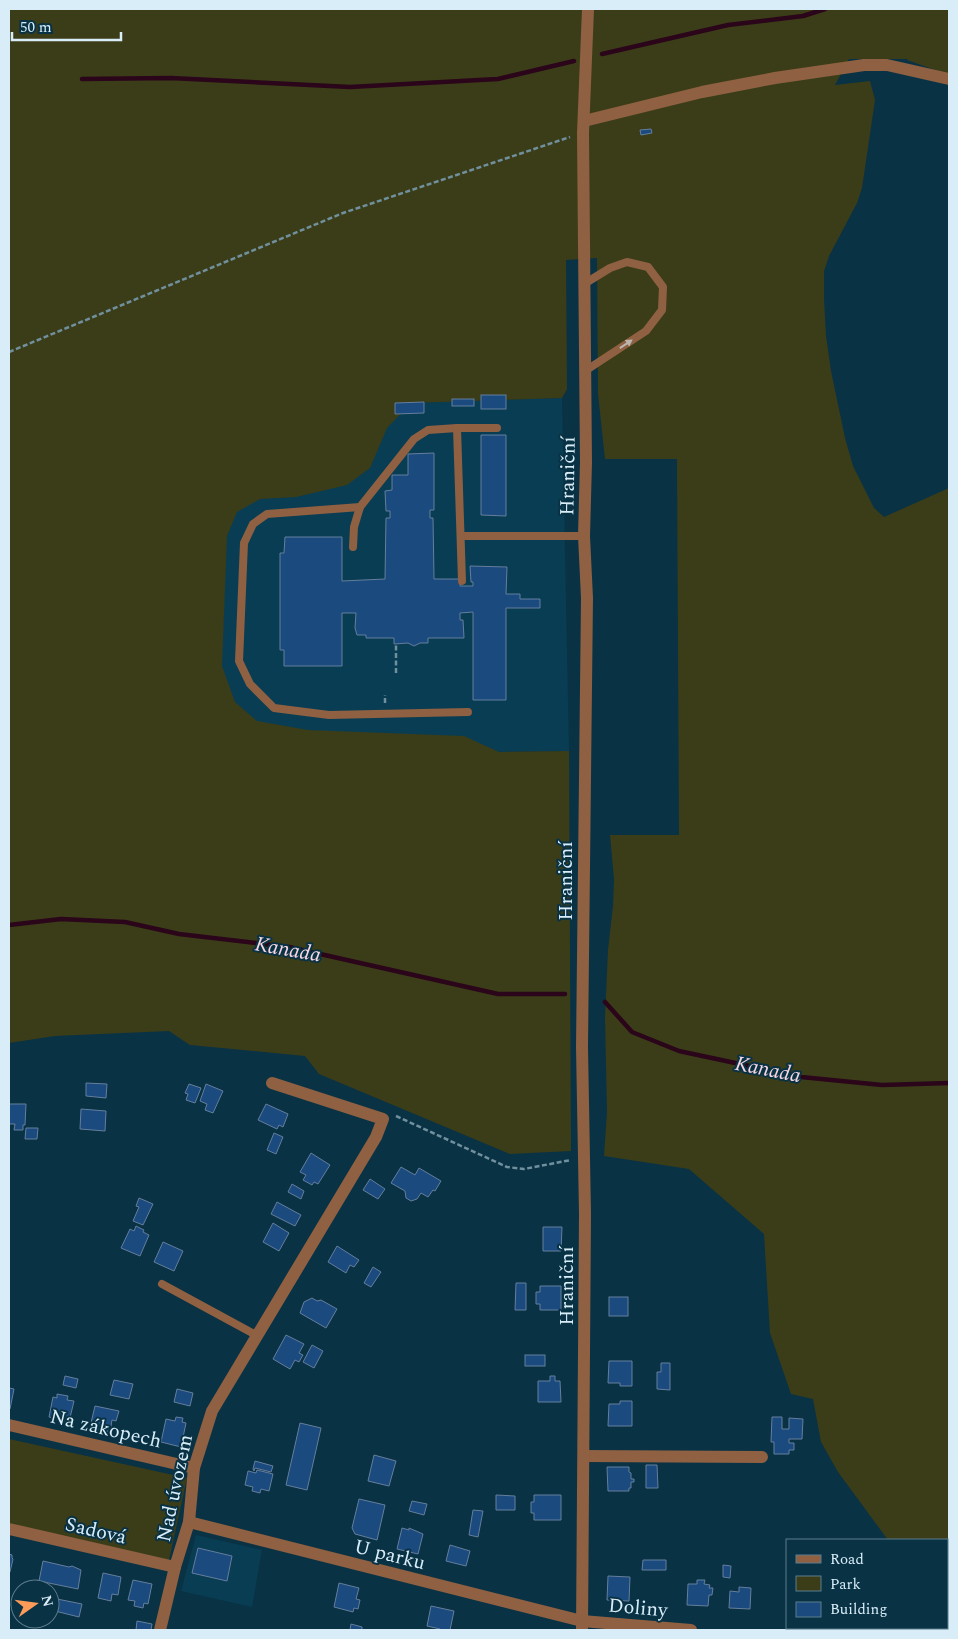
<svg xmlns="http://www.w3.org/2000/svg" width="958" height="1639" font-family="Spectral,serif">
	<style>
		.built { fill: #093d53 }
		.green { fill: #3b3d19 }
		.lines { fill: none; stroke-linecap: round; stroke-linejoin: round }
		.stream { stroke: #2b0519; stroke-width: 4.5 }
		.building { fill: #1a4a7e; stroke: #657e9c }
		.path { stroke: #71909e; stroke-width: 2.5; stroke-dasharray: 5 2.5; stroke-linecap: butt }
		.service { stroke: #8f6041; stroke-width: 8 }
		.minor { stroke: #8f6041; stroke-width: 12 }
		.oneway { fill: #bbb5af }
		.labels { text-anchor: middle; stroke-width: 4; stroke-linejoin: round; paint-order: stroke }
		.street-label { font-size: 20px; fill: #d8edf8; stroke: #093244 }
		.water-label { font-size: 21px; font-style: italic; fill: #f9d8e4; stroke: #093244 }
	</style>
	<rect width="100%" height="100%" fill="#093244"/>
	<g class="built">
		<polygon points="562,398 569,751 201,756 197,403 411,403"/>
		<polygon points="196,1535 262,1550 252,1607 181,1591"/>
	</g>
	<g class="green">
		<polygon points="9,9 949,9 949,75 907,60 908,59 849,59 835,85 870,81 875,100 862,188 857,203 829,256 824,271 824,299 826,336 831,371 845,438 853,466 874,508 884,517 949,488 949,1585 947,1585 947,1540 888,1540 838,1472 821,1442 813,1399 791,1394 770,1333 764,1234 689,1169 604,1156 607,1112 605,1017 608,950 613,906 614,879 610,835 679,835 677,459 605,459 598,394 597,258 566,260 567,389 562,398 411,403 387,428 370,468 347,485 296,497 260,499 237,512 227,536 222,666 235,702 257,721 308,730 464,736 499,752 569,751 571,1151 510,1154 319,1074 305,1056 190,1045 169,1031 55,1036 9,1043"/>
		<polygon points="9,1439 187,1478 169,1560 9,1525"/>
	</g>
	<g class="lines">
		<g class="stream">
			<polyline points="602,54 728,25 803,16 825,9"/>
			<polyline points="82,79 171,78 350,87 498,79 574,61"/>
			<polyline points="9,925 61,919 125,922 179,934 289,947 498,994 565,994"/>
			<polyline points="605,1002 632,1032 679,1051 801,1077 882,1085 949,1083"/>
		</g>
	</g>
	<g class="building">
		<polygon points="651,129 652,133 641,135 640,130"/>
		<rect x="481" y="395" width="25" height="14"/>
		<rect x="452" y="399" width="22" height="7"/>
		<polygon points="424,402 424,413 395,414 395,403"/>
		<polygon points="481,435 506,435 506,516 481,515"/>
		<polygon points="434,453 434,510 430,510 430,518 433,518 434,579 461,579 460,586 473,586 473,582 471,582 470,566 507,567 506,594 520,594 520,599 540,599 540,608 506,608 506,700 473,700 473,612 460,613 460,620 463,620 464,638 428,638 428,643 420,643 414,646 408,643 394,644 394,638 366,638 366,635 357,635 355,628 356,613 342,613 342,666 284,666 284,650 280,650 280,553 284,553 285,537 342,537 342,581 385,579 386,518 390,518 390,511 386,511 385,491 392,490 392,475 408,475 408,454"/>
		<polygon points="86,1083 107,1084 106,1098 86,1096"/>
		<polygon points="189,1084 201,1088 195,1103 186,1100 188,1094 185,1093"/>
		<polygon points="206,1084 223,1091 213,1113 205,1110 207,1104 200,1101"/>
		<polygon points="9,1104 26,1104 25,1125 23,1125 23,1130 14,1130 15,1124 9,1124"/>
		<polygon points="266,1104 288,1114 283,1127 279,1125 277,1129 258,1120"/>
		<polygon points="81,1109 106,1111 105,1131 80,1129"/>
		<polygon points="26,1128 38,1128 37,1139 25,1139"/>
		<polygon points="274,1133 283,1137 276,1154 267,1150"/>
		<polygon points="311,1153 330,1165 318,1184 314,1182 312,1185 303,1180 306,1175 300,1172"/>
		<polygon points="401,1167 415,1175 419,1168 441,1181 435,1191 433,1190 428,1197 421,1193 417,1199 411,1201 406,1198 405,1191 391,1183"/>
		<polygon points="370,1179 385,1189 378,1199 363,1190"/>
		<polygon points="292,1184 304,1191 301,1199 288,1192"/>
		<polygon points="139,1198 153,1204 143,1225 133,1221 139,1207 136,1206"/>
		<polygon points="277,1202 301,1215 295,1226 271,1214"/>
		<polygon points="273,1223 289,1233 279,1251 263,1242"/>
		<polygon points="136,1226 144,1230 143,1232 149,1235 140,1256 121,1248 130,1229 134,1231"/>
		<polygon points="543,1227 562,1227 561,1251 543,1251"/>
		<polygon points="163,1242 183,1251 174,1271 154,1262"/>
		<polygon points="337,1246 359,1260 354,1267 350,1265 346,1273 328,1262"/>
		<polygon points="373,1267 381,1272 371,1287 364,1283"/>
		<polygon points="516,1283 526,1283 526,1310 515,1310"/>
		<polygon points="540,1286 561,1286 561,1310 540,1310 540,1304 536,1304 536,1292 540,1292"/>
		<rect x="609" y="1297" width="19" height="19"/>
		<polygon points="312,1298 317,1301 321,1300 337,1309 326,1328 300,1313 304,1302"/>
		<polygon points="286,1335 304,1344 299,1353 303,1355 299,1362 295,1360 290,1369 273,1359"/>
		<polygon points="312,1345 323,1351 314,1368 303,1362"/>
		<rect x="525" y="1355" width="20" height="11"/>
		<polygon points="609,1361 632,1361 632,1386 620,1386 620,1383 608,1383"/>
		<polygon points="661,1363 670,1363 670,1390 657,1389 657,1372 661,1372"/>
		<polygon points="65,1376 78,1379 76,1388 63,1385"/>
		<polygon points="550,1376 555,1376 555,1381 560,1381 561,1402 538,1402 538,1381 550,1381"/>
		<polygon points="114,1380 133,1384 129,1399 110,1395"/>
		<polygon points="9,1388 14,1389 10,1409 9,1409"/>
		<polygon points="177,1389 193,1393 190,1406 174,1402"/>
		<polygon points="57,1394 68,1396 67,1400 74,1401 69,1422 49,1417 53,1397 57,1398"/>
		<polygon points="620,1401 632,1401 632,1426 608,1426 609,1404 620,1404"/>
		<polygon points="95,1406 119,1411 116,1421 112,1420 110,1432 90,1427"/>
		<polygon points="176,1417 183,1418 182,1422 186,1423 181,1447 161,1442 166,1419 175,1421"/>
		<polygon points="772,1417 782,1417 782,1429 789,1429 789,1418 803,1419 802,1439 789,1439 789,1443 794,1443 794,1450 789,1450 789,1454 774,1454 774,1442 771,1442"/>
		<polygon points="300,1423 321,1428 307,1490 286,1485"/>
		<polygon points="374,1455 396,1461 389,1486 368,1481"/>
		<polygon points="255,1461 273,1466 271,1472 255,1468 254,1471 253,1469"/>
		<polygon points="646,1465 657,1465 658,1488 646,1488"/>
		<polygon points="607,1467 629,1467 629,1472 631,1473 631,1479 634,1479 634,1482 631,1482 631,1488 629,1488 629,1491 608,1491"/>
		<polygon points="257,1470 273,1474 269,1491 261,1489 260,1493 252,1491 253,1487 245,1485 248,1471 256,1473"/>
		<polygon points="496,1495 515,1496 515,1510 496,1510"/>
		<polygon points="534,1495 561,1495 561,1520 534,1520 534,1513 531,1513 531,1502 534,1502"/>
		<polygon points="359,1499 385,1505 377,1540 355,1534 352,1528"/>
		<polygon points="412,1501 427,1504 424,1515 409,1511"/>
		<polygon points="473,1510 483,1511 478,1537 469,1535"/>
		<polygon points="402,1528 409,1530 409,1528 423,1534 418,1554 397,1549"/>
		<polygon points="450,1545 470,1551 466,1566 446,1561"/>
		<polygon points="198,1548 232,1556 227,1581 192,1573"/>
		<polygon points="9,1554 12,1555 12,1558 13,1559 10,1572 9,1572"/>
		<polygon points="643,1560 666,1560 666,1570 642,1570"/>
		<polygon points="43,1561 69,1567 72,1566 81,1570 78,1589 39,1581"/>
		<polygon points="723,1565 731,1566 730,1578 723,1577"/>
		<polygon points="103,1573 121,1577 118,1595 112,1594 111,1601 98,1598"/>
		<polygon points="608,1576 630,1577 629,1601 607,1600"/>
		<polygon points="133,1580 152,1584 148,1604 144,1603 143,1608 134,1606 135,1601 128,1600"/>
		<polygon points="697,1580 705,1580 704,1584 710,1585 709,1588 713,1588 712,1595 709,1595 708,1606 687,1605 688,1584 697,1584"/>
		<polygon points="339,1583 359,1588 356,1599 360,1600 358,1609 354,1608 353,1612 334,1607"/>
		<polygon points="739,1587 751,1588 750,1609 729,1608 730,1591 739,1592"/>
		<polygon points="57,1599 82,1604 79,1617 55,1611"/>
		<polygon points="431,1606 454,1611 450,1630 439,1630 440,1629 427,1626"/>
		<polygon points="137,1621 152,1624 151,1630 136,1630"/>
		<polygon points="351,1624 362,1627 362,1630 350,1630"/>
	</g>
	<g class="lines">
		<g class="path">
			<polyline points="9,352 343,213 570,137"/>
			<polyline points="396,673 396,644"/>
			<polyline points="385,703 385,695"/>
			<polyline points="396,1116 507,1167 524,1169 571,1160"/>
		</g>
		<g class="service">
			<polyline points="584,284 610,268 627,262 648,267 663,287 662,310 646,331 585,371"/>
			<polyline points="360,507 267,514 253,524 244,543 239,661 250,684 274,708 329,715 468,712"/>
			<polyline points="461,536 584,536"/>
			<polyline points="353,547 354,527 360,507 414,439 428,430 457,428"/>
			<polyline points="462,581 457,428 497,428"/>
			<polyline points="162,1284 256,1335"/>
		</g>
		<g class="minor">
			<polyline points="584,121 702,92 775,78 864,65 887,65 949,79"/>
			<polyline points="9,1425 194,1468"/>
			<polyline points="584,1456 762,1457"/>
			<polyline points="189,1522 582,1621 691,1630"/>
			<polyline points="9,1529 175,1567"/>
			<polyline points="160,1630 175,1567 189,1522 194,1468 212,1411 376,1137 383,1119 272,1083"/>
			<polyline points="582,1630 585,1214 582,1047 587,598 584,536 586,462 583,133 588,9"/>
		</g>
	</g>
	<defs><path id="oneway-solid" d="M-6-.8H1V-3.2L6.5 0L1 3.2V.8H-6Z" transform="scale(1.25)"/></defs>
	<use class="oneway" href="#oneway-solid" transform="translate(626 344) rotate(-34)"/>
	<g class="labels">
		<g class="street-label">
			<text transform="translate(567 476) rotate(-89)" y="7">Hraniční</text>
			<text transform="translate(565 881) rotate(-90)" y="7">Hraniční</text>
			<text transform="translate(566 1286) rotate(-90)" y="7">Hraniční</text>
			<text transform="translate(106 1428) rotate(13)" y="7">Na zákopech</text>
			<text transform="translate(174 1488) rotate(-78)" y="7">Nad úvozem</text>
			<text transform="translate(96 1530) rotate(13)" y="7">Sadová</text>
			<text transform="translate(390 1554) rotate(14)" y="7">U parku</text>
			<text transform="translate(638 1607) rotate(5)" y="7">Doliny</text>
		</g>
		<g class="water-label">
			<text transform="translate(288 949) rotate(10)" y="7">Kanada</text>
			<text transform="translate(768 1069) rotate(11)" y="7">Kanada</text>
		</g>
	</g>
	<rect width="958" height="1639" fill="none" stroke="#d8edf8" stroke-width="20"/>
	<rect x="786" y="1539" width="162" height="90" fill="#093244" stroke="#5c7d8c"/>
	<rect x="796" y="1555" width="25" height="8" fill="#8f6041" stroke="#5c7d8c"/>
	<text x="830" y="1564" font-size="15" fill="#d8edf8">Road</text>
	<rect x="796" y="1576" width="25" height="15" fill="#3b3d19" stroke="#5c7d8c"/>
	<text x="830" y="1589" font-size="15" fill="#d8edf8">Park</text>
	<rect x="796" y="1602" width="25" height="15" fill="#1a4a7e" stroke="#5c7d8c"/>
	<text x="830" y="1614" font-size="15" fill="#d8edf8">Building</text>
	<g transform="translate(35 1604) rotate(76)"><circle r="24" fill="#093244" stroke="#5c7d8c"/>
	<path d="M0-4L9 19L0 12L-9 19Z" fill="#fe9b59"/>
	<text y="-8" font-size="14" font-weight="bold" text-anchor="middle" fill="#d8edf8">N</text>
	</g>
	<path d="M12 32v8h109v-8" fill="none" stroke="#d8edf8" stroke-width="2.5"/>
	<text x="20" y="32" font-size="15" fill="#d8edf8" stroke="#093244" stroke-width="4" paint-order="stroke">50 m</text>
</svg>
